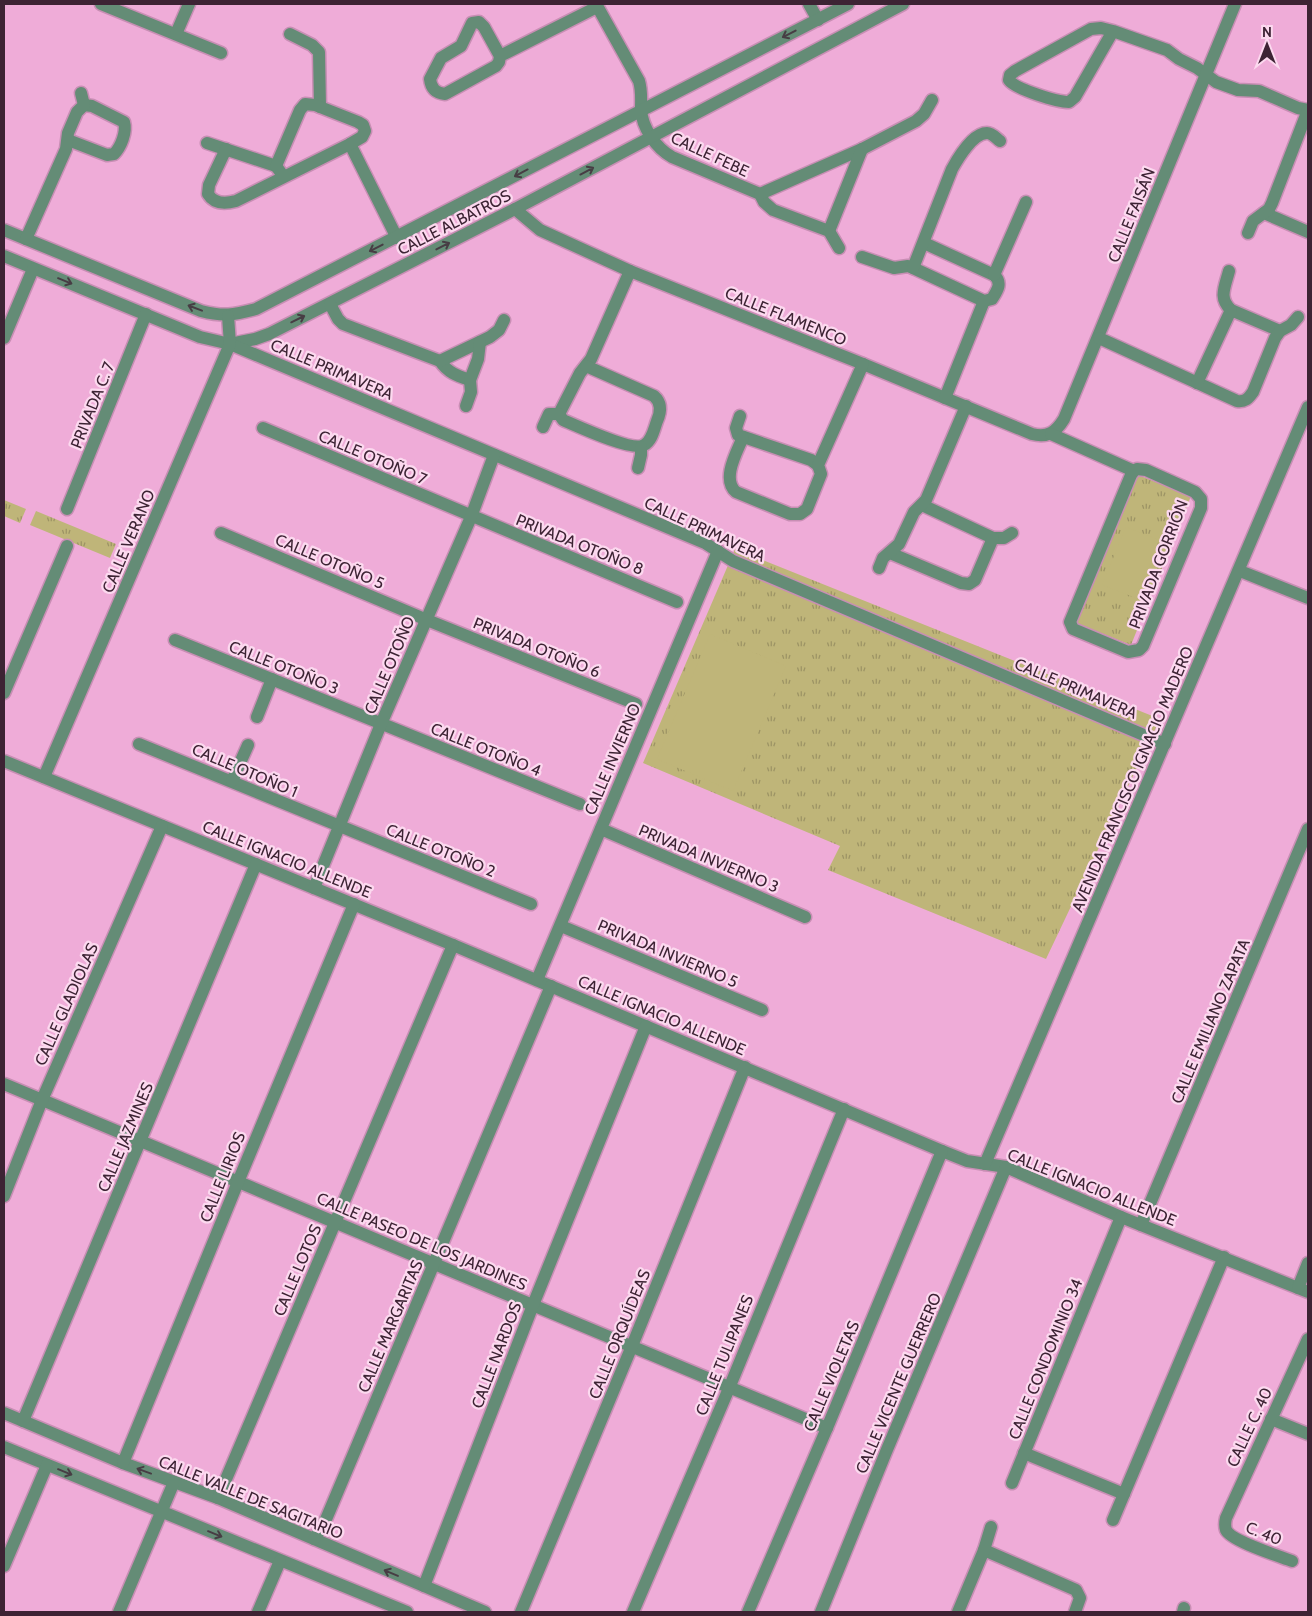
<svg xmlns="http://www.w3.org/2000/svg" width="1312" height="1616" font-family="Cabin,sans-serif">
	<style>
		.grass { fill: url(#grass-tufts) }
		.pitch { fill: #bfb579 }
		.lines { fill: none; stroke-linecap: round; stroke-linejoin: round }
		.minor-casing { stroke: #c88eb4; stroke-width: 15 }
		.minor { stroke: #648c76; stroke-width: 12 }
		.oneway { stroke: #473d44 }
		.labels { text-anchor: middle; stroke-width: 4.5; stroke-linejoin: round; paint-order: stroke }
		.street-label { font-size: 16px; fill: #3d2334; stroke: #fcd9ef }
	</style>
	<defs>
		<pattern id="grass-tufts" width="24" height="20" patternUnits="userSpaceOnUse" patternTransform="scale(1.25)"><rect width="24" height="20" fill="#bfb579"/><path d="M3 7l-1-3M5 7V3M7 7l1-3M15 17l-1-3M17 17v-4M19 17l1-3" fill="none" stroke="#9c9364"/></pattern>
	</defs>
	<rect width="100%" height="100%" fill="#efacd8"/>
	<g class="grass">
		<polygon points="1133,473 1191,496 1131,645 1073,622"/>
		<polygon points="4,500 26,509 20,523 4,516"/>
		<polygon points="36,511 116,544 110,558 30,525"/>
		<polygon points="735,549 1160,719 1046,959 828,870 840,846 643,763"/>
	</g>
	<g class="pitch">
		<polygon points="1126,527 1159,540 1136,598 1102,585"/>
		<polygon points="710,634 786,666 733,791 657,759"/>
	</g>
	<g class="lines">
		<defs>
			<g id="minor">
				<polyline points="101,4 221,53"/>
				<path d="M596,4L639,81C642,91 641,98 641,109C642,128 656,148 672,157L760,194L764,202L773,210L829,231L839,248"/>
				<polyline points="809,4 818,20"/>
				<path d="M1113,31L1075,97L1069,102C1057,102 1015,89 1009,80L1010,75L1015,71L1091,29L1101,28L1113,31L1167,50L1179,59L1197,68L1216,82L1238,90L1259,91L1298,108L1308,110"/>
				<polyline points="176,34 189,4"/>
				<polyline points="290,34 312,45 319,52 320,107"/>
				<path d="M500,56L484,27L479,22L472,23L461,46L441,58L430,79C431,88 435,93 445,94L496,66L499,62L500,56L597,7"/>
				<path d="M68,140L107,155L114,154C121,147 127,132 124,122L92,106L84,105"/>
				<polyline points="207,143 276,166"/>
				<polyline points="350,144 397,238"/>
				<path d="M226,149L209,185L208,194C214,204 225,204 236,201L350,144L362,137L365,131L363,125L358,122L315,105L305,104L300,110L276,166L284,177"/>
				<polyline points="760,194 862,149 916,121 924,114 932,100"/>
				<path d="M515,209L540,230L630,271L863,364L1032,434C1048,438 1056,432 1064,419L1235,4"/>
				<polyline points="1264,213 1308,232"/>
				<path d="M4,230L201,311C224,317 233,315 256,309L848,4"/>
				<polyline points="829,231 862,149"/>
				<polyline points="1248,233 1253,221 1269,209 1272,203 1308,110"/>
				<polyline points="26,239 66,149 68,133 77,112 84,105 81,93"/>
				<polyline points="4,256 200,337 230,344 255,339 269,334 515,209 903,4"/>
				<path d="M862,257L894,268L908,266L913,268L984,301L992,299C997,291 1003,283 994,275L924,243"/>
				<path d="M913,268L952,169C958,158 973,133 987,133C992,133 996,138 1000,141"/>
				<path d="M1229,271C1225,287 1218,298 1231,310L1280,331"/>
				<polyline points="994,275 1026,202"/>
				<path d="M330,304L338,319L343,324L440,361C448,373 458,376 470,380"/>
				<polyline points="4,338 33,269"/>
				<path d="M1099,338L1237,401C1245,402 1248,399 1253,392L1275,338L1280,331L1291,325L1298,317"/>
				<polyline points="230,344 705,543 733,561 1165,744"/>
				<polyline points="440,361 490,337 499,330 504,320"/>
				<polyline points="1197,383 1231,310"/>
				<polyline points="945,398 984,301"/>
				<polyline points="466,406 471,392 470,380 478,359 480,342"/>
				<polyline points="559,414 580,373 591,359 630,271"/>
				<polyline points="740,416 736,428 738,435 811,460 818,465"/>
				<path d="M543,427L549,414H559L563,420C577,426 633,452 644,445C652,441 654,429 657,421C661,412 662,403 654,396L586,366"/>
				<polyline points="263,428 677,602"/>
				<polyline points="1051,434 1134,471 1137,469 1146,470 1195,492 1201,499 1201,508 1143,646 1139,650 1128,652 1073,629 1070,622 1131,475 1134,471"/>
				<path d="M743,437C737,452 721,479 736,492L790,514H800L807,509L821,474L818,465L863,364"/>
				<polyline points="638,468 641,455 641,447"/>
				<polyline points="922,505 993,538 1004,538 1012,533"/>
				<polyline points="67,509 146,314"/>
				<polyline points="221,533 427,620 636,704"/>
				<polyline points="890,553 961,583 969,584 975,580 993,538"/>
				<polyline points="879,568 883,558 899,544 914,512 926,500 966,406"/>
				<polyline points="1240,571 1308,598"/>
				<polyline points="175,640 580,804"/>
				<polyline points="4,693 67,546"/>
				<polyline points="257,717 272,679"/>
				<polyline points="139,744 531,904"/>
				<polyline points="4,761 453,945 942,1151 967,1161 1006,1167 1121,1217 1308,1292"/>
				<polyline points="44,777 230,344 228,316"/>
				<polyline points="232,781 248,745"/>
				<polyline points="601,829 805,917"/>
				<polyline points="314,888 381,724 471,517 494,455"/>
				<polyline points="561,926 762,1010"/>
				<polyline points="537,980 718,551"/>
				<polyline points="4,1084 827,1428"/>
				<polyline points="985,1164 1308,407"/>
				<polyline points="4,1196 42,1100 162,826"/>
				<polyline points="1141,1225 1308,829"/>
				<polyline points="1298,1288 1308,1263"/>
				<polyline points="4,1413 123,1463 218,1498 485,1612"/>
				<polyline points="1271,1419 1308,1434"/>
				<polyline points="23,1421 256,864"/>
				<polyline points="4,1447 407,1612"/>
				<polyline points="1024,1453 1124,1494"/>
				<polyline points="123,1463 238,1182 354,904"/>
				<polyline points="1012,1483 1121,1217"/>
				<polyline points="218,1498 453,945"/>
				<polyline points="1113,1520 1224,1257"/>
				<polyline points="314,1539 324,1524 551,986"/>
				<polyline points="984,1550 1076,1590 1080,1598 1075,1612"/>
				<path d="M1292,1561C1279,1556 1231,1541 1226,1530C1225,1527 1225,1522 1226,1518L1308,1339"/>
				<polyline points="4,1566 47,1465"/>
				<polyline points="424,1586 533,1305 646,1026"/>
				<polyline points="119,1612 174,1482"/>
				<polyline points="258,1612 280,1561"/>
				<polyline points="521,1612 632,1346 745,1067"/>
				<polyline points="633,1612 730,1386 844,1109"/>
				<polyline points="748,1612 827,1428 942,1151"/>
				<polyline points="821,1612 886,1452 1006,1167"/>
				<polyline points="958,1612 984,1550 991,1527"/>
				<polyline points="1183,1612 1184,1608"/>
			</g>
		</defs>
		<use href="#minor" class="minor-casing"/>
		<use href="#minor" class="minor"/>
	</g>
	<defs><path id="oneway-shaft" d="M-6 0H5M1.5-3L5.5 0L1.5 3" fill="none" stroke-width="1.6" stroke-linecap="round" stroke-linejoin="round" transform="scale(1.25)"/></defs>
	<g class="oneway">
		<use href="#oneway-shaft" transform="translate(789 34) rotate(153)"/>
		<use href="#oneway-shaft" transform="translate(587 171) rotate(-28)"/>
		<use href="#oneway-shaft" transform="translate(521 173) rotate(152)"/>
		<use href="#oneway-shaft" transform="translate(443 246) rotate(-27)"/>
		<use href="#oneway-shaft" transform="translate(376 248) rotate(153)"/>
		<use href="#oneway-shaft" transform="translate(65 281) rotate(22)"/>
		<use href="#oneway-shaft" transform="translate(195 308) rotate(-159)"/>
		<use href="#oneway-shaft" transform="translate(298 319) rotate(-26)"/>
		<use href="#oneway-shaft" transform="translate(144 1471) rotate(-160)"/>
		<use href="#oneway-shaft" transform="translate(65 1472) rotate(22)"/>
		<use href="#oneway-shaft" transform="translate(215 1534) rotate(22)"/>
		<use href="#oneway-shaft" transform="translate(391 1573) rotate(-157)"/>
	</g>
	<g class="labels">
		<g class="street-label">
			<text transform="translate(710 154) rotate(25)" y="6">CALLE FEBE</text>
			<text transform="translate(1131 215) rotate(-68)" y="6">CALLE FAISÁN</text>
			<text transform="translate(454 222) rotate(-27)" y="6">CALLE ALBATROS</text>
			<text transform="translate(786 316) rotate(22)" y="6">CALLE FLAMENCO</text>
			<text transform="translate(332 369) rotate(23)" y="6">CALLE PRIMAVERA</text>
			<text transform="translate(92 405) rotate(-68)" y="6">PRIVADA C. 7</text>
			<text transform="translate(373 457) rotate(23)" y="6">CALLE OTOÑO 7</text>
			<text transform="translate(705 529) rotate(25)" y="6">CALLE PRIMAVERA</text>
			<text transform="translate(128 541) rotate(-67)" y="6">CALLE VERANO</text>
			<text transform="translate(580 544) rotate(22)" y="6">PRIVADA OTOÑO 8</text>
			<text transform="translate(330 561) rotate(23)" y="6">CALLE OTOÑO 5</text>
			<text transform="translate(1158 564) rotate(-69)" y="6">PRIVADA GORRIÓN</text>
			<text transform="translate(537 647) rotate(22)" y="6">PRIVADA OTOÑO 6</text>
			<text transform="translate(389 665) rotate(-67)" y="6">CALLE OTOÑO</text>
			<text transform="translate(284 667) rotate(22)" y="6">CALLE OTOÑO 3</text>
			<text transform="translate(1076 688) rotate(23)" y="6">CALLE PRIMAVERA</text>
			<text transform="translate(486 749) rotate(22)" y="6">CALLE OTOÑO 4</text>
			<text transform="translate(612 759) rotate(-67)" y="6">CALLE INVIERNO</text>
			<text transform="translate(245 770) rotate(23)" y="6">CALLE OTOÑO 1</text>
			<text transform="translate(1132 779) rotate(-67)" y="6">AVENIDA FRANCISCO IGNACIO MADERO</text>
			<text transform="translate(441 850) rotate(22)" y="6">CALLE OTOÑO 2</text>
			<text transform="translate(709 858) rotate(23)" y="6">PRIVADA INVIERNO 3</text>
			<text transform="translate(287 859) rotate(22)" y="6">CALLE IGNACIO ALLENDE</text>
			<text transform="translate(668 953) rotate(23)" y="6">PRIVADA INVIERNO 5</text>
			<text transform="translate(66 1004) rotate(-66)" y="6">CALLE GLADIOLAS</text>
			<text transform="translate(662 1015) rotate(23)" y="6">CALLE IGNACIO ALLENDE</text>
			<text transform="translate(1210 1021) rotate(-67)" y="6">CALLE EMILIANO ZAPATA</text>
			<text transform="translate(125 1137) rotate(-67)" y="6">CALLE JAZMINES</text>
			<text transform="translate(222 1177) rotate(-68)" y="6">CALLE LIRIOS</text>
			<text transform="translate(1092 1187) rotate(22)" y="6">CALLE IGNACIO ALLENDE</text>
			<text transform="translate(422 1241) rotate(23)" y="6">CALLE PASEO DE LOS JARDINES</text>
			<text transform="translate(297 1270) rotate(-67)" y="6">CALLE LOTOS</text>
			<text transform="translate(390 1326) rotate(-67)" y="6">CALLE MARGARITAS</text>
			<text transform="translate(619 1334) rotate(-68)" y="6">CALLE ORQUÍDEAS</text>
			<text transform="translate(496 1355) rotate(-69)" y="6">CALLE NARDOS</text>
			<text transform="translate(724 1355) rotate(-68)" y="6">CALLE TULIPANES</text>
			<text transform="translate(1045 1359) rotate(-68)" y="6">CALLE CONDOMINIO 34</text>
			<text transform="translate(831 1376) rotate(-67)" y="6">CALLE VIOLETAS</text>
			<text transform="translate(898 1383) rotate(-67)" y="6">CALLE VICENTE GUERRERO</text>
			<text transform="translate(1249 1427) rotate(-65)" y="6">CALLE C. 40</text>
			<text transform="translate(251 1497) rotate(22)" y="6">CALLE VALLE DE SAGITARIO</text>
			<text transform="translate(1264 1533) rotate(22)" y="6">C. 40</text>
		</g>
	</g>
	<rect width="1312" height="1616" fill="none" stroke="#3d2334" stroke-width="10"/>
	<g transform="translate(1267 45)" stroke="#fcd9ef" stroke-width="4" paint-order="stroke">
	<path d="M0-4L9 19L0 12L-9 19Z" fill="#3d2334"/>
	<text y="-8" font-size="14" font-weight="bold" text-anchor="middle" fill="#3d2334">N</text>
	</g>
</svg>
